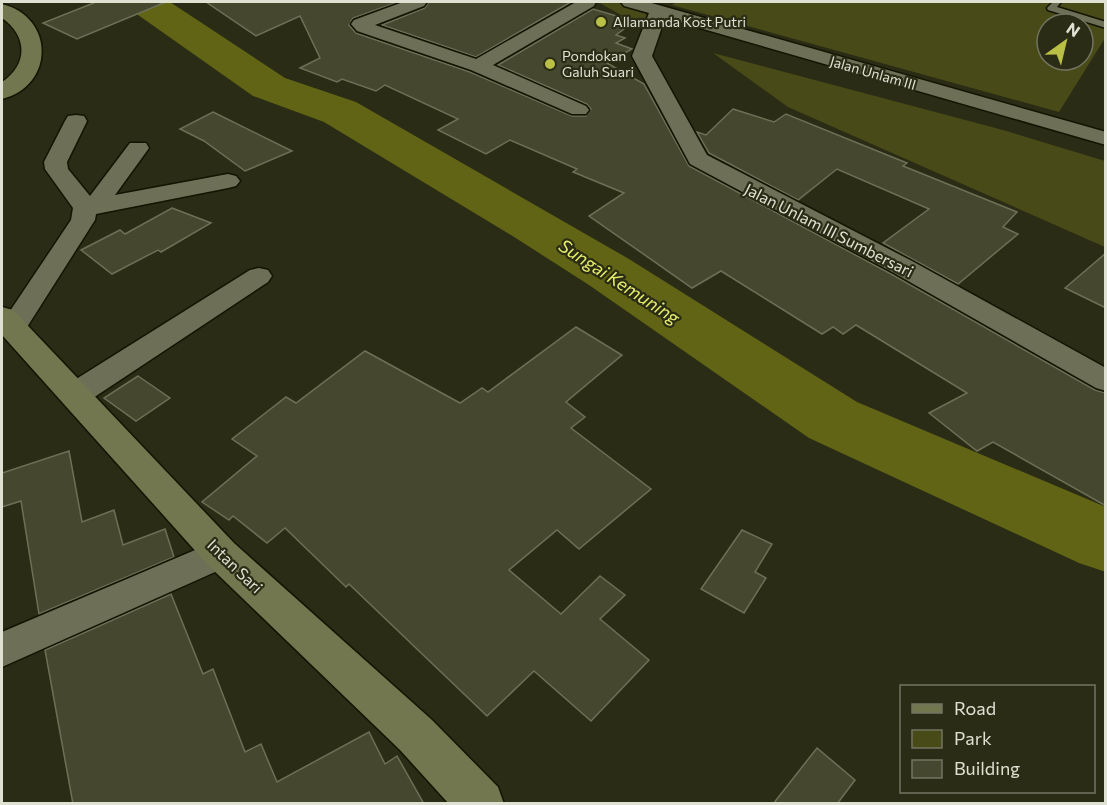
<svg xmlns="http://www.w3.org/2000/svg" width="1107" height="805" font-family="Commissioner,sans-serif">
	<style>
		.green { fill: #484b17; fill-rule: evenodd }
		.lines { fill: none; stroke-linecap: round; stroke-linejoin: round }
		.river { fill: #606414; fill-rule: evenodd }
		.building { fill: #45482f; stroke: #6e7056; stroke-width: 1.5 }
		.lane-casing { stroke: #131401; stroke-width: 3 }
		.street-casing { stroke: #131401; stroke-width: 3 }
		.secondary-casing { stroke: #131401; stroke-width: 3 }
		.lane { fill: #6d7056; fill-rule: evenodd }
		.street { fill: #6d7056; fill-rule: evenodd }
		.secondary { fill: #73774f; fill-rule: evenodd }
		.poi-dot { fill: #bac045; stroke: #2a2c15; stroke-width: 2 }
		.labels { text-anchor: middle; stroke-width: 4.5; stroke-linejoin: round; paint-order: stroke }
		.far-poi-label { font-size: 14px; fill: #dfe1d3; stroke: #2a2c15; text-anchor: start }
		.far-street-label { font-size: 14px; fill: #dfe1d3; stroke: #2a2c15 }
		.street-label { font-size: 16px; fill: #dfe1d3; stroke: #2a2c15 }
		.water-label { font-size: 18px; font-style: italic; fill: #e5ed6b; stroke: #2a2c15 }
	</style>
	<rect width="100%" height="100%" fill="#2a2c15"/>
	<g class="green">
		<polygon points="598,2 617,2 646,14 648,16 644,28"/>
		<path d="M676,2H1105V38L1059,112L672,5ZM1047,24H1083V60H1047Z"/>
		<polygon points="713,53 1003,130 1105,161 1105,247 788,107"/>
	</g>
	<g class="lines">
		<polygon class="river" points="126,2 170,2 285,78 356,102 629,259 857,402 1106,507 1106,572 1079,563 809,438 589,285 511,235 324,122 253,96 131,10"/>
	</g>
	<g class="building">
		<polygon points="96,2 166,2 77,39 43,23"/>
		<polygon points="206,2 398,2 353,18 349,25 356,33 470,72 572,116 586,116 591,109 587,104 498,65 593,9 627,19 624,21 632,23 616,35 625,38 616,43 632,49 607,63 644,84 689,166 893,275 1095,390 1106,393 1106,506 993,442 977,451 929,413 967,393 856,325 843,334 833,327 822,334 721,271 692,288 589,216 624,193 573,172 577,169 510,140 486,154 438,130 458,119 385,85 376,91 342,79 337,82 300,68 320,58 300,16 256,36"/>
		<polygon points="429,2 571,2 476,57 382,25 425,8"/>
		<polygon points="733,109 774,122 786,114 907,163 903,166 1017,212 1003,227 1018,234 958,284 883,243 929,209 837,169 798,200 709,153 697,132 706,135"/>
		<polygon points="213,112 292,151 245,171 204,141 180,129"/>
		<polygon points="172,208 211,223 161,252 158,250 112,274 81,250 120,230 125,234"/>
		<polygon points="1106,253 1106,308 1065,288"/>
		<polygon points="576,327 622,355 566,402 585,417 571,428 651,489 579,549 557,530 509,570 561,614 600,576 625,595 600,619 649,660 591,721 534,671 487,716 349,584 346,587 285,528 267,543 233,516 229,520 202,502 257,456 232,439 286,397 296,403 365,351 460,403 482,388 488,392"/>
		<polygon points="138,376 170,398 136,421 104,398"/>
		<polygon points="69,451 82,522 114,510 123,545 165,529 174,557 39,614 21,501 2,507 2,473"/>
		<polygon points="742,530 772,544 755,572 766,578 744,613 701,589"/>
		<polygon points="171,594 203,674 213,669 245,752 261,744 277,782 369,732 385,764 397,756 424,804 73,804 45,650"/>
		<polygon points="817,748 855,780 837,804 773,804"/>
	</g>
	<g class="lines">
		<defs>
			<polygon id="lane" points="1053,2 1061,2 1057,7 1106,22 1106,28 1048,10 1047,8"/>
			<g id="street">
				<polygon points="403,2 427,2 424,6 375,25 476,59 576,2 596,2 594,6 493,65 586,106 589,110 586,114 572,114 471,70 357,31 351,24 354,20"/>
				<polygon points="621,2 648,2 1106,132 1106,145 665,18 652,56 707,155 912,261 1106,368 1106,391 1096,388 894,273 690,164 632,56 649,13 624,6"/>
				<polygon points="76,115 84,116 87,121 67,162 68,169 90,196 130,143 146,143 149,148 115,195 228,174 236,176 240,181 236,186 228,188 96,214 95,220 22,335 12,337 2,335 2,323 71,220 73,208 45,169 44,162 65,121 68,116"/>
				<polygon points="259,268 268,270 272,276 268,282 87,402 76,405 65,402 61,394 65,386 250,270"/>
				<polygon points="221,539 233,544 238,554 233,564 2,667 2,632"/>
			</g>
			<g id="secondary">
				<path d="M2,4C55,17 55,86 2,99V82C28,65 28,36 2,18Z"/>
				<polygon points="2,307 13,310 234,543 432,720 498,787 504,804 449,804 400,750 208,565 2,335"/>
			</g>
		</defs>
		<use href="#lane" class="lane-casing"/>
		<use href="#street" class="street-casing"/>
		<use href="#secondary" class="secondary-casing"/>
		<use href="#lane" class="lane"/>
		<use href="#street" class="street"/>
		<use href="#secondary" class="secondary"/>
	</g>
	<g class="poi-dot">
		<circle cx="601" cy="22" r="6"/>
		<circle cx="550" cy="64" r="6"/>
	</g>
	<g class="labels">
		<g class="far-poi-label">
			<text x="613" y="27">Allamanda Kost Putri</text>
			<text x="562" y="61">Pondokan<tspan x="562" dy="16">Galuh Suari</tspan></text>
		</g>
		<g class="far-street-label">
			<text transform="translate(873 73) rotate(16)" y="5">Jalan Unlam III</text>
		</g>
		<g class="street-label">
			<text transform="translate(829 230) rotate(27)" y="6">Jalan Unlam III Sumbersari</text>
			<text transform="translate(235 566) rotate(44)" y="6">Intan Sari</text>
		</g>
		<g class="water-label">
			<text transform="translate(619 282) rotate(33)" y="6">Sungai Kemuning</text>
		</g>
	</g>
	<rect width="1107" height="805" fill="none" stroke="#dfe1d3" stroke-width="6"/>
	<rect x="900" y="685" width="195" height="108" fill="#2a2c15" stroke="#727461" stroke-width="1.5"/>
	<rect x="912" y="704" width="30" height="9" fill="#73774f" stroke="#727461" stroke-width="1.5"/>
	<text x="954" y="715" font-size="18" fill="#dfe1d3">Road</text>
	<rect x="912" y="730" width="30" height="18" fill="#484b17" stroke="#727461" stroke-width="1.5"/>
	<text x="954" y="745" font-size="18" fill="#dfe1d3">Park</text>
	<rect x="912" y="760" width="30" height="18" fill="#45482f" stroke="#727461" stroke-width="1.5"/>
	<text x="954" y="775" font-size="18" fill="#dfe1d3">Building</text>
	<g transform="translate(1065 42) rotate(34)"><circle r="28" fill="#2a2c15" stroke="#727461" stroke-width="1.5"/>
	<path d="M0-4.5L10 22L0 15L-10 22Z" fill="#bac045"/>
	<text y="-9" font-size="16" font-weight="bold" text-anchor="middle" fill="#dfe1d3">N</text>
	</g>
</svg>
